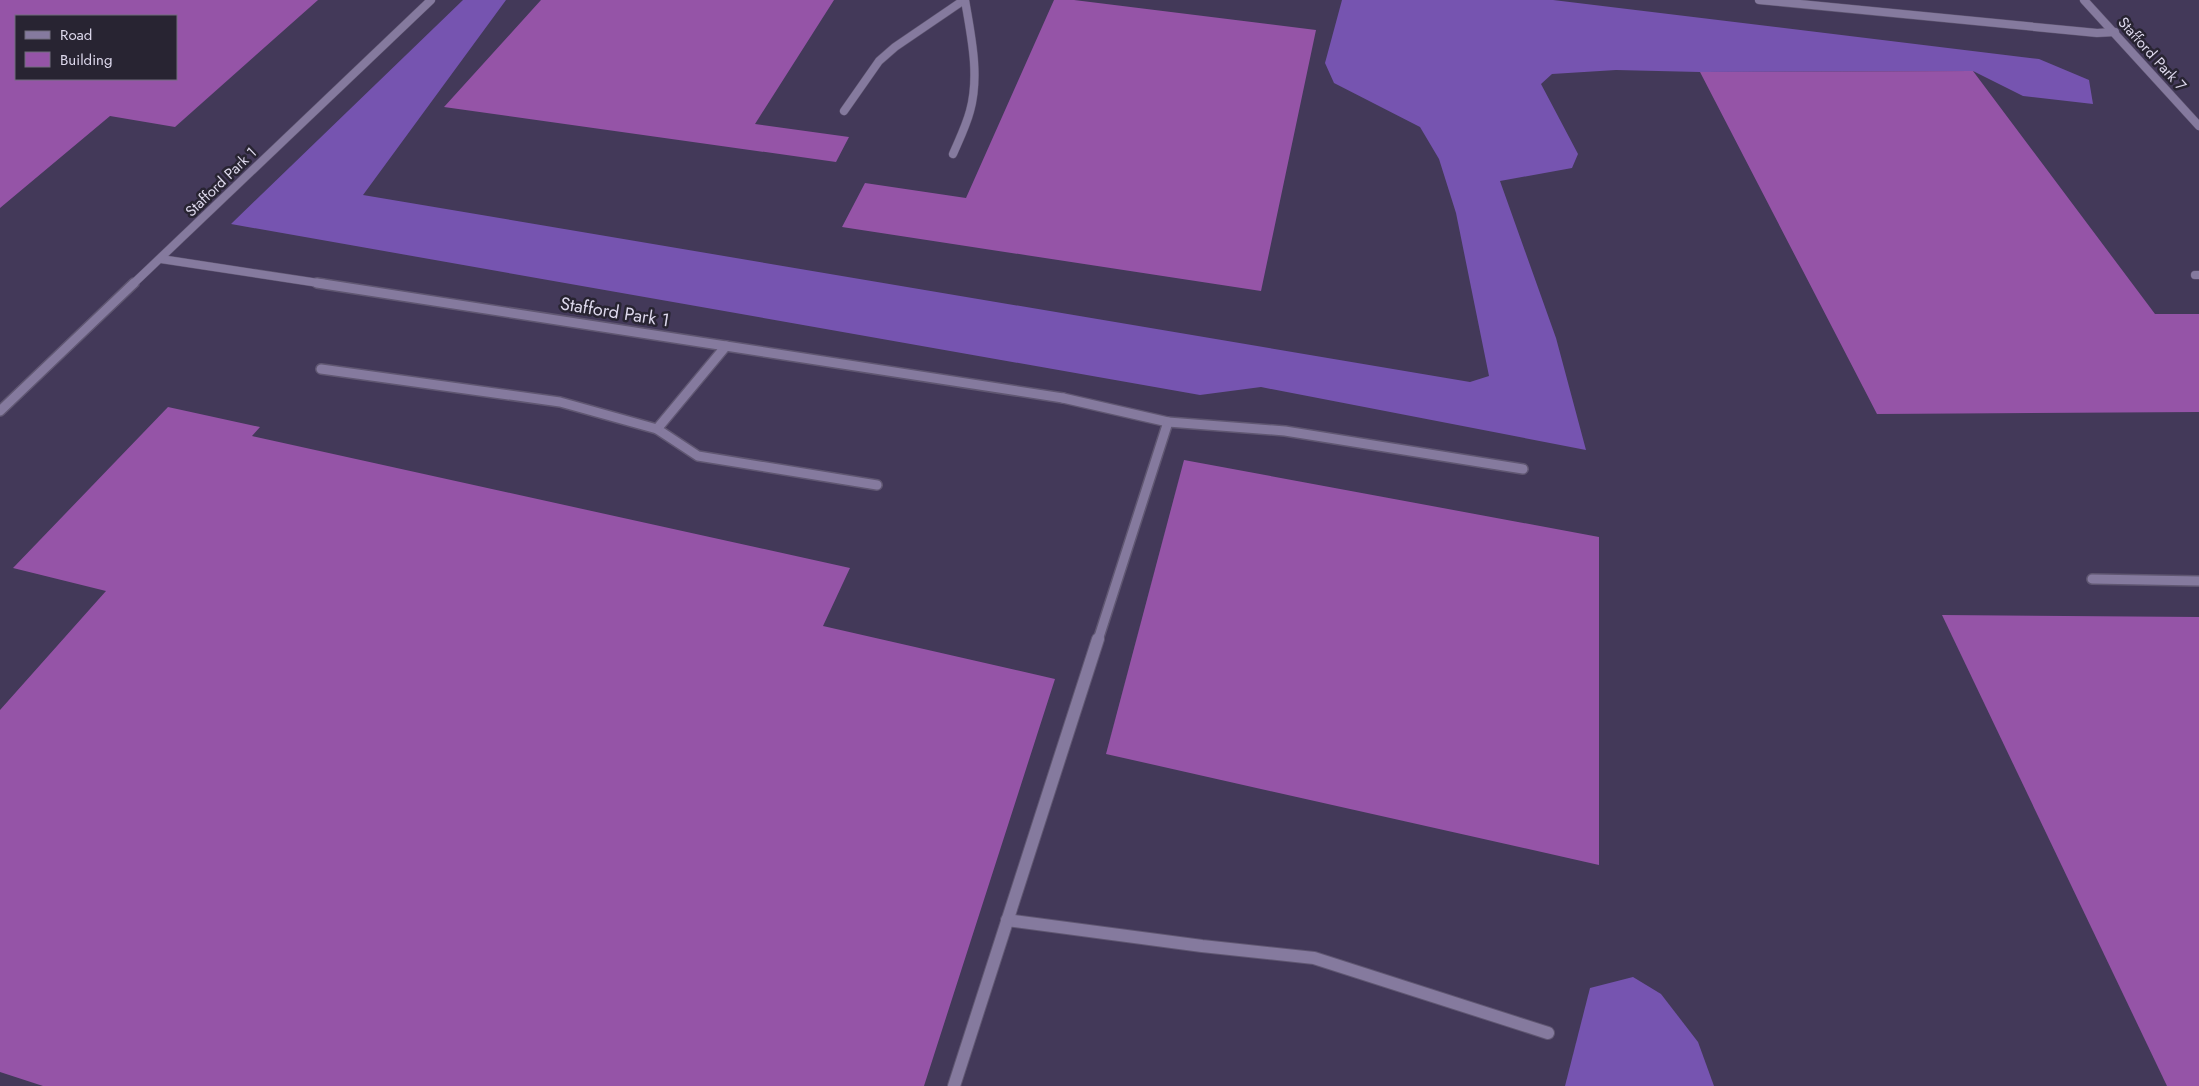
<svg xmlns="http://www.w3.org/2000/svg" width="2199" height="1086" font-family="Jost,sans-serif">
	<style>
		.forest { fill: #7654b0 }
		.building { fill: #9554a7; fill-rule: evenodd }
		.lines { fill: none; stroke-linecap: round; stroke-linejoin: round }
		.service-far2-casing { stroke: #605772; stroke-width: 9 }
		.service-far1-casing { stroke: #605772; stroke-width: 12 }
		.service-casing { stroke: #605772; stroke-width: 14 }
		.minor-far1-casing { stroke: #605772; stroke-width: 9 }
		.minor-casing { stroke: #605772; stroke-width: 12 }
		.service-far2 { stroke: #857a9e; stroke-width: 8 }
		.service-far1 { stroke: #857a9e; stroke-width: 9 }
		.service { stroke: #857a9e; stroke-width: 12 }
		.minor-far1 { stroke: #857a9e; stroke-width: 8 }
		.minor { stroke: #857a9e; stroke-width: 9 }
		.labels { text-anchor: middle; stroke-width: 5; stroke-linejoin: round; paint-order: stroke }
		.far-street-label { font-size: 15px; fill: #ddd8ec; stroke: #282432 }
		.street-label { font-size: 18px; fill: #ddd8ec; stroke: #282432 }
	</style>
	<rect width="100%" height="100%" fill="#433959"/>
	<g class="forest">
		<polygon points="463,0 506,0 363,195 1470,382 1489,376 1456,213 1439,159 1420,127 1334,83 1325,63 1342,0 1553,0 2039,59 2089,80 2093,104 2023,96 1973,71 1700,72 1616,70 1552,74 1541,84 1578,154 1572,168 1500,181 1556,338 1586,450 1261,387 1200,395 231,224"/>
		<polygon points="1633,977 1661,994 1698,1042 1714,1086 1565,1086 1590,988"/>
	</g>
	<g class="building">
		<path d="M0,0H318L175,127L110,116L0,208ZM16,16H176V79H16Z"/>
		<polygon points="541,0 834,0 755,124 849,137 836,162 444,107"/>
		<polygon points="1054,0 1074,0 1316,30 1261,291 842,227 865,183 966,198"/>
		<polygon points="1973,71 2155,314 2199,314 2199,412 1877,414 1700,72"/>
		<polygon points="168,407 260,427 252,436 850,568 823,626 1055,679 924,1086 43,1086 0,1072 0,710 106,591 13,568"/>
		<polygon points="1184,460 1599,537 1599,865 1106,754"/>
		<polygon points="1942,615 2199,617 2199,1086 2167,1086"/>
	</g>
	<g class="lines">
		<defs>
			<g id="service-far2">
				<polyline points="844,111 879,61 895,47 964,0"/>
				<path d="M953,154C959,140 966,126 970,111C980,75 971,36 965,0"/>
				<polyline points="2195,275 2199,275"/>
			</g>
			<g id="service-far1">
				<polyline points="726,346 657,429 698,456 877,485"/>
				<polyline points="321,369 560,402 657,429"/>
				<polyline points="1063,398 1168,422 1098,640"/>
				<polyline points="1168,422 1285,431 1523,469"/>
				<polyline points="2092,579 2199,581"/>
			</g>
			<g id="service">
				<polyline points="1007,920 1202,946 1314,958 1548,1033"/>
				<polyline points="954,1086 1098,639"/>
			</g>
			<g id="minor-far1">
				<polyline points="1759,0 2097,33 2115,32"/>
				<polyline points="2084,0 2199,126"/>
				<polyline points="161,259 325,284"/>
				<polyline points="133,284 431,0"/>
			</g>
			<g id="minor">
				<polyline points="317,283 1063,398"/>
				<polyline points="0,411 134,283"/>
			</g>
		</defs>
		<use href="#service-far2" class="service-far2-casing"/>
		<use href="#service-far1" class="service-far1-casing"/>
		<use href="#service" class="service-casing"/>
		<use href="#minor-far1" class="minor-far1-casing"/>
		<use href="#minor" class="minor-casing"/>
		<use href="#service-far2" class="service-far2"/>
		<use href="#service-far1" class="service-far1"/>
		<use href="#service" class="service"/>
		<use href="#minor-far1" class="minor-far1"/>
		<use href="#minor" class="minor"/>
	</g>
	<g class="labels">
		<g class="far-street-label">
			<text transform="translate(2152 54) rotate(48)" y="5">Stafford Park 7</text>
			<text transform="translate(221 182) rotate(-44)" y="5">Stafford Park 1</text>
		</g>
		<g class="street-label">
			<text transform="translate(615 312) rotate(9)" y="6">Stafford Park 1</text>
		</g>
	</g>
	<rect x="15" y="15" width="162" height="65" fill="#282432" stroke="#706c7c"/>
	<rect x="25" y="31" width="25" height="8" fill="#857a9e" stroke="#706c7c"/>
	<text x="60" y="40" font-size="15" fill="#ddd8ec">Road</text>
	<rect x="25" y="52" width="25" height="15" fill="#9554a7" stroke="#706c7c"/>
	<text x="60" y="65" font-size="15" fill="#ddd8ec">Building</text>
</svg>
